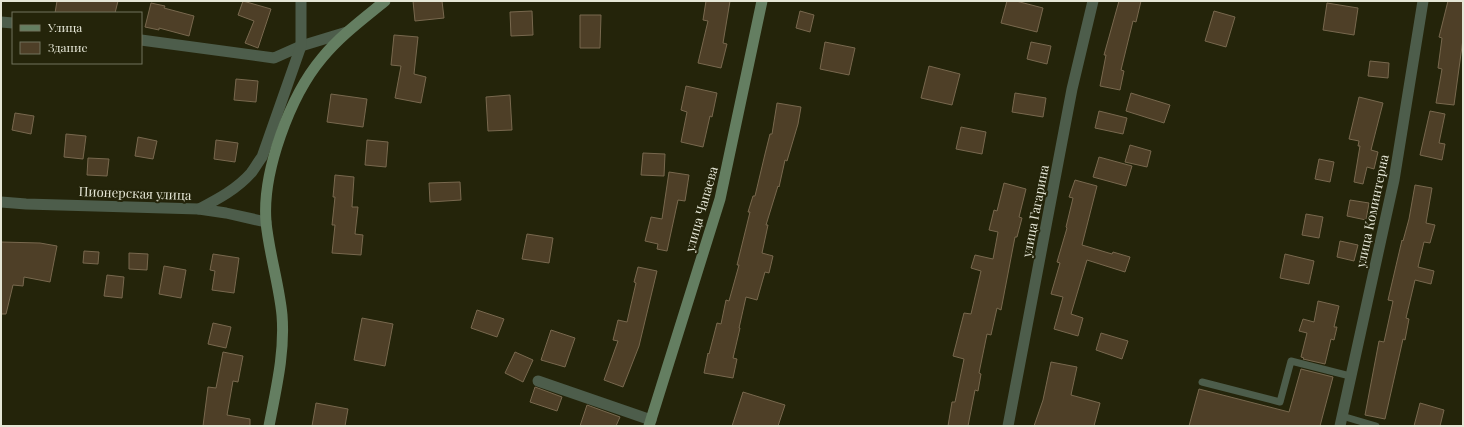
<svg xmlns="http://www.w3.org/2000/svg" width="1464" height="427" font-family="'Playfair Display',serif">
	<style>
		.building { fill: #4e3f27; stroke: #78684e }
		.lines { fill: none; stroke-linecap: round; stroke-linejoin: round }
		.service { stroke: #4d5d4b; stroke-width: 7 }
		.minor { stroke: #4d5d4b; stroke-width: 11 }
		.tertiary { stroke: #4d5d4b; stroke-width: 11 }
		.secondary { stroke: #647e61; stroke-width: 11 }
		.labels { text-anchor: middle; stroke-width: 4; stroke-linejoin: round; paint-order: stroke }
		.street-label { font-size: 13px; fill: #e5e6d6; stroke: #24240a }
	</style>
	<rect width="100%" height="100%" fill="#24240a"/>
	<g class="building">
		<polygon points="57,1 118,1 115,13 55,13"/>
		<polygon points="243,1 271,9 258,48 245,43 254,21 238,15"/>
		<polygon points="413,1 442,1 444,18 415,21"/>
		<polygon points="706,1 730,1 723,43 727,44 721,68 698,63 708,21 703,20"/>
		<polygon points="1007,1 1016,1 1043,8 1037,32 1001,23"/>
		<polygon points="1119,1 1141,1 1136,22 1133,21 1121,70 1124,71 1120,90 1100,86 1106,55 1104,55"/>
		<polygon points="1448,1 1463,1 1463,39 1454,105 1436,103 1442,69 1438,68 1442,38 1439,37"/>
		<polygon points="151,3 165,6 164,8 194,16 189,36 159,28 159,30 145,27"/>
		<polygon points="1327,3 1358,8 1354,35 1323,30"/>
		<polygon points="532,11 533,35 511,36 510,12"/>
		<polygon points="800,11 814,15 810,32 796,28"/>
		<polygon points="1214,11 1235,17 1226,47 1205,41"/>
		<polygon points="580,15 601,15 600,48 580,48"/>
		<polygon points="394,35 418,37 414,74 426,77 421,103 395,98 401,66 391,65"/>
		<polygon points="825,42 855,48 849,75 820,69"/>
		<polygon points="1031,42 1051,46 1047,64 1027,59"/>
		<polygon points="1370,61 1389,63 1388,78 1368,76"/>
		<polygon points="929,66 960,74 952,105 921,98"/>
		<polygon points="236,79 258,81 256,102 234,100"/>
		<polygon points="686,86 717,93 712,117 710,116 703,147 681,142 687,112 681,110"/>
		<polygon points="1015,93 1046,98 1043,117 1012,112"/>
		<polygon points="1131,93 1170,105 1164,123 1126,111"/>
		<polygon points="331,94 367,99 363,127 327,122"/>
		<polygon points="510,95 512,130 488,131 486,97"/>
		<polygon points="1359,97 1383,103 1371,150 1378,152 1374,169 1367,167 1363,184 1354,182 1360,146 1358,146 1359,141 1349,139"/>
		<polygon points="777,103 801,107 798,124 787,161 785,160 779,187 778,186 766,225 768,225 762,253 773,256 769,273 765,272 757,300 746,297 739,328 740,328 733,358 737,359 733,378 704,373 708,353 709,354 717,323 721,324 726,300 729,301 739,265 737,265 750,212 748,212 753,196 755,196 765,154 770,134 772,134"/>
		<polygon points="1099,111 1127,118 1123,134 1095,128"/>
		<polygon points="1430,111 1445,114 1439,143 1445,144 1442,160 1420,155"/>
		<polygon points="15,113 34,116 31,134 12,130"/>
		<polygon points="961,127 986,132 982,154 956,149"/>
		<polygon points="66,134 86,136 83,159 64,157"/>
		<polygon points="138,137 157,141 153,159 135,156"/>
		<polygon points="216,140 238,143 235,162 214,159"/>
		<polygon points="367,140 388,142 386,167 365,165"/>
		<polygon points="1130,145 1151,151 1147,167 1125,162"/>
		<polygon points="643,153 665,154 664,176 641,175"/>
		<polygon points="1099,157 1132,166 1126,186 1093,177"/>
		<polygon points="88,158 109,159 107,176 87,175"/>
		<polygon points="1319,159 1334,162 1330,182 1315,179"/>
		<polygon points="669,172 689,175 685,201 678,200 667,251 657,249 658,244 645,241 651,217 662,219"/>
		<polygon points="335,175 354,177 352,207 358,207 355,234 363,235 361,255 332,253 335,225 332,225 335,197 333,197"/>
		<polygon points="1075,180 1097,186 1082,245 1112,254 1113,252 1130,257 1125,272 1087,260 1071,314 1083,318 1078,336 1054,329 1063,297 1051,294 1060,263 1057,262 1067,228 1066,227 1073,198 1069,197"/>
		<polygon points="460,182 461,200 430,202 429,183"/>
		<polygon points="1004,183 1026,189 1019,217 1022,218 1017,237 1015,237 1001,310 997,308 991,335 987,334 979,373 981,374 978,391 975,390 968,426 948,426 952,402 955,402 964,359 953,356 964,313 971,314 981,271 971,268 975,255 993,259 998,232 989,230 994,210 997,211"/>
		<polygon points="1415,185 1432,188 1426,223 1435,225 1430,243 1424,242 1418,267 1434,271 1431,284 1415,280 1406,318 1409,319 1405,340 1403,339 1385,419 1365,415 1379,341 1384,342 1393,301 1388,300 1402,240 1403,241 1409,219"/>
		<polygon points="1350,200 1369,203 1366,220 1347,216"/>
		<polygon points="1306,214 1323,217 1319,238 1302,235"/>
		<polygon points="527,234 553,238 549,263 522,259"/>
		<polygon points="1340,241 1358,245 1354,261 1337,257"/>
		<polygon points="1,242 40,243 57,246 50,282 24,277 23,286 13,285 6,314 1,314"/>
		<polygon points="84,251 99,252 98,264 83,263"/>
		<polygon points="129,253 148,254 147,270 129,269"/>
		<polygon points="213,254 239,258 234,293 212,290 215,271 210,270"/>
		<polygon points="1285,254 1314,261 1309,284 1280,278"/>
		<polygon points="164,266 186,270 181,298 159,294"/>
		<polygon points="638,267 657,271 639,346 623,387 604,380 618,341 613,340 618,320 627,322 636,283 634,282"/>
		<polygon points="107,275 124,277 122,298 104,296"/>
		<polygon points="1318,301 1339,306 1334,327 1337,327 1334,340 1331,339 1325,364 1303,359 1304,358 1301,357 1307,333 1299,331 1303,319 1314,322"/>
		<polygon points="477,310 504,319 497,337 471,328"/>
		<polygon points="362,318 393,324 385,366 354,360"/>
		<polygon points="213,323 231,327 226,348 208,344"/>
		<polygon points="551,330 575,338 565,367 541,360"/>
		<polygon points="1101,333 1128,341 1122,359 1096,350"/>
		<polygon points="223,352 243,356 238,382 233,381 227,415 250,419 250,426 203,426 208,387 216,388"/>
		<polygon points="515,352 533,360 523,382 505,373"/>
		<polygon points="1051,362 1077,367 1071,395 1100,403 1094,426 1034,426 1043,400"/>
		<polygon points="1301,369 1333,377 1320,426 1189,426 1199,389 1289,412"/>
		<polygon points="535,387 562,397 557,411 530,402"/>
		<polygon points="743,392 785,405 778,426 732,426"/>
		<polygon points="316,403 348,409 345,426 312,426"/>
		<polygon points="1420,403 1444,410 1440,426 1414,426"/>
		<polygon points="587,405 620,417 616,426 580,426"/>
	</g>
	<g class="lines">
		<g class="service">
			<polyline points="1202,382 1280,402 1291,361 1350,376"/>
			<polyline points="1342,416 1376,426"/>
		</g>
		<g class="minor">
			<polyline points="1,22 13,23"/>
			<polyline points="141,40 274,58 301,46 347,32"/>
			<polyline points="1,202 26,204 199,209 226,213 266,222"/>
			<path d="M199,209C218,199 237,189 251,173C255,168 258,162 262,157L301,46V1"/>
			<polyline points="538,381 651,420"/>
			<polyline points="1008,426 1072,89 1093,1"/>
		</g>
		<polyline class="tertiary" points="1340,426 1394,180 1423,1"/>
		<g class="secondary">
			<path d="M269,426C276,389 285,353 282,315C279,284 269,253 266,222C262,172 290,96 322,58C340,36 363,19 385,1"/>
			<polyline points="649,426 720,199 762,1"/>
		</g>
	</g>
	<g class="labels">
		<g class="street-label">
			<text transform="translate(135 193) rotate(2)" y="5">Пионерская улица</text>
			<text transform="translate(701 209) rotate(-74)" y="5">улица Чапаева</text>
			<text transform="translate(1035 211) rotate(-79)" y="5">улица Гагарина</text>
			<text transform="translate(1372 211) rotate(-78)" y="5">улица Коминтерна</text>
		</g>
	</g>
	<rect width="1464" height="427" fill="none" stroke="#e5e6d6" stroke-width="4"/>
	<rect x="12" y="12" width="130" height="52" fill="#24240a" stroke="#71725c"/>
	<rect x="20" y="25" width="20" height="6" fill="#647e61" stroke="#71725c"/>
	<text x="48" y="32" font-size="12" fill="#e5e6d6">Улица</text>
	<rect x="20" y="42" width="20" height="12" fill="#4e3f27" stroke="#71725c"/>
	<text x="48" y="52" font-size="12" fill="#e5e6d6">Здание</text>
</svg>
